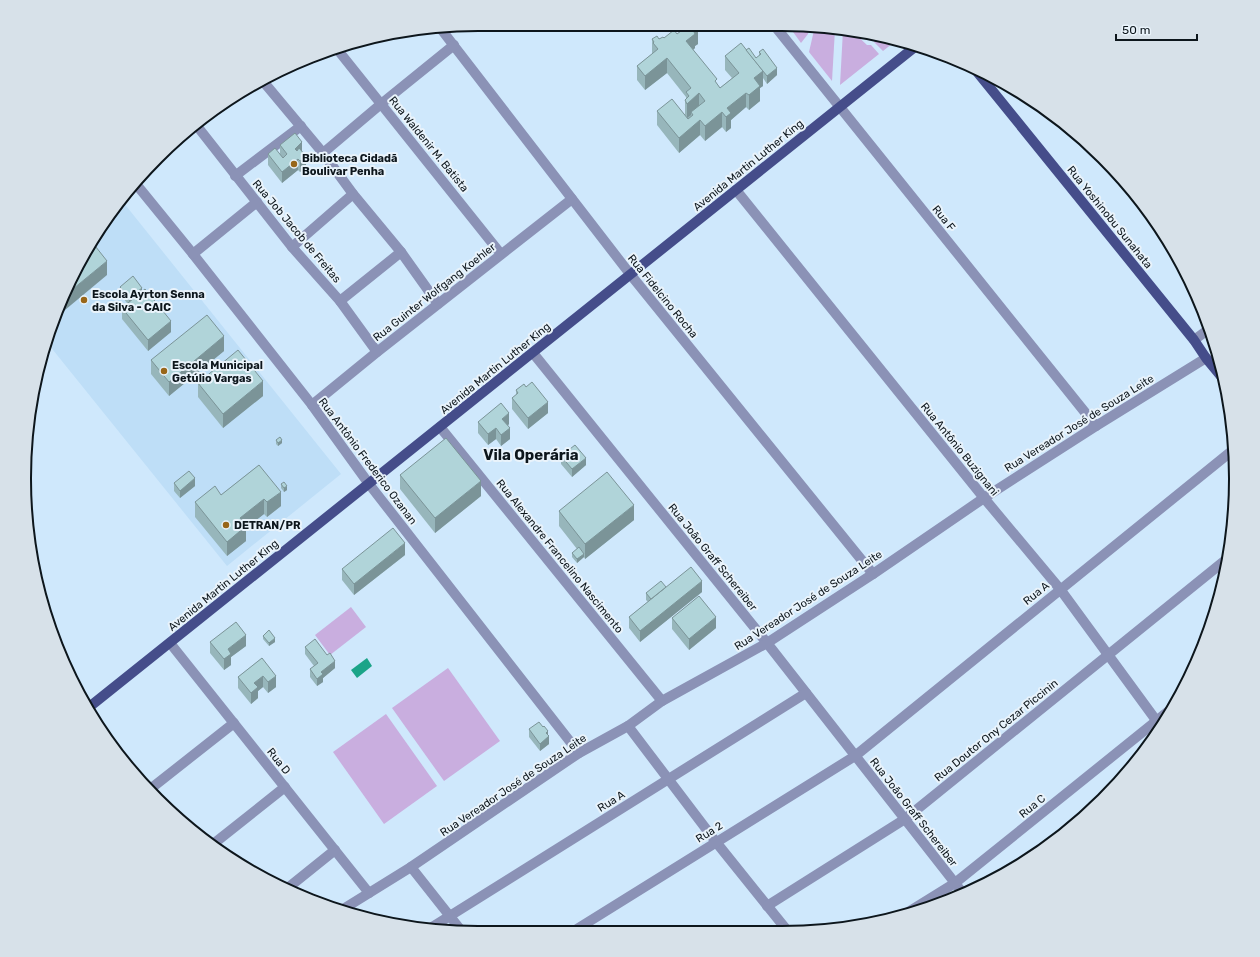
<svg xmlns="http://www.w3.org/2000/svg" width="1260" height="957" font-family="Rubik,sans-serif">
	<style>
		.built { fill: #bedef7 }
		.green { fill: #c9aedf }
		.water { fill: #1ba488 }
		.lines { fill: none; stroke-linecap: round; stroke-linejoin: round }
		.minor { stroke: #8b92b6; stroke-width: 10 }
		.major { stroke: #454d8a; stroke-width: 10 }
		.wall { fill: #97b6bb }
		.shaded-wall { fill: #7b9498 }
		.building { fill: #b0d4d9; stroke: #7b9498 }
		.poi-dot { fill: #986619; stroke: #e9f3fb; stroke-width: 1.5 }
		.labels { text-anchor: middle; stroke-width: 4; stroke-linejoin: round; paint-order: stroke }
		.street-label { font-size: 11px; fill: #0d161c; stroke: #e9f3fb }
		.poi-label { font-size: 11px; font-weight: bold; fill: #0d161c; stroke: #e9f3fb; text-anchor: start }
		.district-label { font-size: 15px; font-weight: bold; fill: #0d161c; stroke: #e9f3fb }
		.rim { fill: none; stroke: #0d161c; stroke-width: 2 }
	</style>
	<rect width="100%" height="100%" fill="#cfe8fc"/>
	<polygon class="built" points="123,202 341,474 227,566 49,345 45,348 85,251"/>
	<g class="green">
		<polygon points="788,25 810,25 808,34 801,43"/>
		<polygon points="815,26 835,29 832,81 809,52"/>
		<polygon points="843,30 853,32 867,45 871,45 879,54 840,85"/>
		<polygon points="872,35 898,39 883,51 874,42 875,40"/>
		<polygon points="351,607 366,627 330,655 315,635"/>
		<polygon points="448,668 500,741 444,781 392,708"/>
		<polygon points="386,714 437,786 384,824 333,752"/>
	</g>
	<polygon class="water" points="367,658 372,666 357,678 351,670"/>
	<g class="lines">
		<g class="minor">
			<polyline points="774,25 1096,426"/>
			<polyline points="441,29 630,274 873,574"/>
			<polyline points="337,49 501,254"/>
			<polyline points="262,80 323,153 353,194 401,252 438,304"/>
			<polyline points="197,126 292,247 340,301 377,352"/>
			<polyline points="323,153 381,104 454,45"/>
			<polyline points="235,176 301,126"/>
			<polyline points="136,184 193,254 312,405 369,484 579,753"/>
			<polyline points="736,190 984,498 1060,589 1161,727"/>
			<polyline points="292,247 353,194"/>
			<polyline points="193,254 257,202"/>
			<polyline points="340,301 401,252"/>
			<polyline points="1194,340 1209,329"/>
			<polyline points="533,353 767,643 962,892"/>
			<polyline points="312,405 377,352 572,199"/>
			<polyline points="440,427 662,701"/>
			<polyline points="170,643 369,893"/>
			<polyline points="628,726 716,842 786,929"/>
			<polyline points="149,790 234,723"/>
			<polyline points="212,845 285,787"/>
			<polyline points="411,867 460,929"/>
			<polyline points="289,887 335,850"/>
			<polyline points="767,906 905,819 1228,558"/>
			<polyline points="340,911 411,867 579,753 628,726 662,701 767,643 873,574 984,498 1096,426 1206,358"/>
			<polyline points="905,914 955,883 1170,710"/>
			<polyline points="429,929 806,693"/>
			<polyline points="577,929 855,756 1233,450"/>
		</g>
		<g class="major">
			<polyline points="974,68 1194,340 1206,358 1225,381"/>
			<polyline points="88,708 916,46"/>
		</g>
	</g>
	<g class="wall">
		<polygon points="683,25 698,44 695,46 695,48 693,50 720,88 732,78 725,70 725,56 746,50 756,58 759,56 759,52 777,75 767,84 763,78 763,86 760,88 760,101 749,110 746,107 731,120 731,128 726,132 722,127 705,141 700,135 679,153 657,125 657,111 685,114 685,100 686,99 686,97 667,73 645,90 637,80 637,66 652,54 652,39 664,38 677,34 683,29"/>
		<polygon points="280,145 302,152 306,167 300,172 298,170 282,183 268,165 268,154 280,154"/>
		<polygon points="120,287 142,291 171,332 148,351 122,319 122,308 127,303 120,294"/>
		<polygon points="224,351 169,396 151,374 151,360"/>
		<polygon points="198,383 263,396 223,428 198,397"/>
		<polygon points="516,390 548,413 528,429 512,409 512,398 516,395"/>
		<polygon points="478,422 509,424 508,426 510,439 501,446 496,439 488,445 478,433"/>
		<polygon points="276,440 282,443 278,446 276,444"/>
		<polygon points="561,456 586,465 572,477 561,464"/>
		<polygon points="259,465 281,506 267,517 264,514 246,528 246,541 227,556 195,517 195,502 221,495"/>
		<polygon points="400,475 481,496 435,533 400,489"/>
		<polygon points="174,483 195,486 180,498 174,491"/>
		<polygon points="281,484 287,490 284,492 281,488"/>
		<polygon points="559,511 634,520 585,559 584,557 577,563 572,557 572,553 577,549 559,526"/>
		<polygon points="405,555 354,595 342,580 342,569"/>
		<polygon points="666,587 702,592 640,642 629,628 629,617 648,602 646,600 646,593"/>
		<polygon points="672,618 716,628 689,650 672,629"/>
		<polygon points="263,636 275,642 269,646 263,639"/>
		<polygon points="210,642 246,646 231,657 231,665 224,670 210,653"/>
		<polygon points="305,647 335,668 323,678 323,682 317,686 310,677 310,669 314,666 305,654"/>
		<polygon points="262,658 276,687 268,693 263,687 258,691 258,698 251,704 238,688 238,677"/>
		<polygon points="529,729 548,735 549,744 540,751 529,737"/>
	</g>
	<g class="shaded-wall">
		<polygon points="698,29 698,44 695,46 695,48 686,56 686,41 694,32"/>
		<polygon points="667,58 667,73 645,90 645,76"/>
		<polygon points="777,68 777,75 767,84 767,76"/>
		<polygon points="763,71 763,86 760,88 760,101 749,110 749,95 754,78"/>
		<polygon points="699,93 699,108 691,112 691,115 687,118 687,104"/>
		<polygon points="746,93 746,107 731,120 731,128 726,132 726,117 727,108"/>
		<polygon points="722,112 722,127 705,141 705,126"/>
		<polygon points="700,120 700,135 679,153 679,138"/>
		<polygon points="302,142 302,154 295,160 295,149"/>
		<polygon points="306,156 306,167 300,172 300,161"/>
		<polygon points="298,159 298,170 282,183 282,172"/>
		<polygon points="107,261 107,275 59,315 68,293"/>
		<polygon points="142,288 142,295 129,306 129,298"/>
		<polygon points="171,321 171,332 148,351 148,340"/>
		<polygon points="224,336 224,351 169,396 169,382"/>
		<polygon points="263,381 263,396 223,428 223,414"/>
		<polygon points="548,402 548,413 528,429 528,418"/>
		<polygon points="509,413 509,424 502,430 502,419"/>
		<polygon points="496,428 496,439 488,445 488,434"/>
		<polygon points="510,428 510,439 501,446 501,435"/>
		<polygon points="282,440 282,443 278,446 278,443"/>
		<polygon points="586,458 586,465 572,477 572,469"/>
		<polygon points="195,478 195,486 180,498 180,491"/>
		<polygon points="481,481 481,496 435,533 435,518"/>
		<polygon points="287,486 287,490 284,492 284,488"/>
		<polygon points="281,492 281,506 267,517 267,502"/>
		<polygon points="264,499 264,514 246,528 246,541 227,556 227,542 240,518"/>
		<polygon points="634,505 634,520 585,559 585,544"/>
		<polygon points="405,543 405,555 354,595 354,584"/>
		<polygon points="584,554 584,557 577,563 577,559"/>
		<polygon points="702,581 702,592 640,642 640,631"/>
		<polygon points="716,617 716,628 689,650 689,639"/>
		<polygon points="246,635 246,646 231,657 231,665 224,670 224,659 228,649"/>
		<polygon points="275,638 275,642 269,646 269,643"/>
		<polygon points="335,661 335,668 323,678 323,682 317,686 317,679 321,672"/>
		<polygon points="69,666 69,672 67,668"/>
		<polygon points="263,676 263,687 258,691 258,698 251,704 251,693 254,683"/>
		<polygon points="276,676 276,687 268,693 268,682"/>
		<polygon points="548,731 548,737 549,736 549,744 540,751 540,744 546,733"/>
	</g>
	<g class="building">
		<polygon points="683,25 694,25 698,29 694,32 695,34 686,41 717,79 715,81 720,88 739,73 725,56 741,43 763,71 754,78 760,86 749,95 746,93 727,108 731,113 726,117 722,112 705,126 700,120 679,138 657,111 672,99 688,119 693,115 691,112 705,101 699,93 687,104 685,100 689,96 686,92 691,88 667,58 645,76 637,66 658,49 653,43 654,42 652,39 657,36 659,39 663,37 664,38 674,30 677,34 685,28"/>
		<polygon points="749,48 756,58 761,54 759,52 763,49 777,68 767,76 746,50"/>
		<polygon points="295,133 302,142 295,149 297,151 299,148 306,156 300,161 298,159 282,172 268,154 275,148 283,158 287,154 280,145"/>
		<polygon points="92,242 107,261 68,293 85,251"/>
		<polygon points="133,276 142,288 129,298 120,287"/>
		<polygon points="145,289 171,321 148,340 122,308"/>
		<polygon points="207,315 224,336 169,382 151,360"/>
		<polygon points="238,350 263,381 223,414 198,383"/>
		<polygon points="532,382 548,402 528,418 512,398 518,393 516,390 524,384 526,387"/>
		<polygon points="501,403 509,413 502,419 510,428 501,435 496,428 488,434 478,422"/>
		<polygon points="280,437 282,440 278,443 276,440"/>
		<polygon points="446,438 481,481 435,518 400,475"/>
		<polygon points="575,445 586,458 572,469 561,456"/>
		<polygon points="259,465 281,492 267,502 264,499 240,518 246,526 227,542 195,502 215,486 221,495"/>
		<polygon points="189,471 195,478 180,491 174,483"/>
		<polygon points="607,472 634,505 585,544 559,511"/>
		<polygon points="284,482 287,486 284,488 281,484"/>
		<polygon points="393,528 405,543 354,584 342,569"/>
		<polygon points="579,547 584,554 577,559 572,553"/>
		<polygon points="691,567 702,581 640,631 629,617"/>
		<polygon points="661,581 666,587 651,599 646,593"/>
		<polygon points="699,596 716,617 689,639 672,618"/>
		<polygon points="236,622 246,635 228,649 231,654 224,659 210,642"/>
		<polygon points="269,630 275,638 269,643 263,636"/>
		<polygon points="315,639 327,655 330,653 335,661 321,672 323,674 317,679 310,669 318,663 305,647"/>
		<polygon points="63,658 69,666 67,668 62,659"/>
		<polygon points="262,658 276,676 268,682 263,676 254,683 258,687 251,693 238,677"/>
		<polygon points="539,722 543,727 544,726 548,731 546,733 549,736 540,744 529,729"/>
	</g>
	<g class="poi-dot">
		<circle cx="294" cy="164" r="4"/>
		<circle cx="84" cy="300" r="4"/>
		<circle cx="164" cy="371" r="4"/>
		<circle cx="226" cy="525" r="4"/>
	</g>
	<g class="labels">
		<g class="street-label">
			<text transform="translate(429 144) rotate(51)" y="4">Rua Waldenir M. Batista</text>
			<text transform="translate(748 165) rotate(-39)" y="4">Avenida Martin Luther King</text>
			<text transform="translate(1110 217) rotate(51)" y="4">Rua Yoshinobu Sunahata</text>
			<text transform="translate(944 218) rotate(51)" y="4">Rua F</text>
			<text transform="translate(297 231) rotate(50)" y="4">Rua Job Jacob de Freitas</text>
			<text transform="translate(434 292) rotate(-38)" y="4">Rua Guinter Wolfgang Koehler</text>
			<text transform="translate(663 296) rotate(51)" y="4">Rua Fidelcino Rocha</text>
			<text transform="translate(495 368) rotate(-39)" y="4">Avenida Martin Luther King</text>
			<text transform="translate(1079 423) rotate(-32)" y="4">Rua Vereador José de Souza Leite</text>
			<text transform="translate(960 449) rotate(51)" y="4">Rua Antônio Buzignani</text>
			<text transform="translate(368 461) rotate(53)" y="4">Rua Antônio Frederico Ozanan</text>
			<text transform="translate(560 556) rotate(51)" y="4">Rua Alexandre Francelino Nascimento</text>
			<text transform="translate(713 557) rotate(51)" y="4">Rua João Graff Schereiber</text>
			<text transform="translate(223 585) rotate(-39)" y="4">Avenida Martin Luther King</text>
			<text transform="translate(1036 593) rotate(-39)" y="4">Rua A</text>
			<text transform="translate(808 600) rotate(-33)" y="4">Rua Vereador José de Souza Leite</text>
			<text transform="translate(996 730) rotate(-39)" y="4">Rua Doutor Ony Cezar Piccinin</text>
			<text transform="translate(279 761) rotate(51)" y="4">Rua D</text>
			<text transform="translate(513 785) rotate(-34)" y="4">Rua Vereador José de Souza Leite</text>
			<text transform="translate(611 801) rotate(-32)" y="4">Rua A</text>
			<text transform="translate(1032 806) rotate(-39)" y="4">Rua C</text>
			<text transform="translate(914 812) rotate(52)" y="4">Rua João Graff Schereiber</text>
			<text transform="translate(709 832) rotate(-32)" y="4">Rua 2</text>
		</g>
		<g class="poi-label">
			<text x="302" y="162">Biblioteca Cidadã<tspan x="302" dy="13">Boulivar Penha</tspan></text>
			<text x="92" y="298">Escola Ayrton Senna<tspan x="92" dy="13">da Silva - CAIC</tspan></text>
			<text x="172" y="369">Escola Municipal<tspan x="172" dy="13">Getúlio Vargas</tspan></text>
			<text x="234" y="529">DETRAN/PR</text>
		</g>
		<g class="district-label">
			<text x="531" y="460">Vila Operária</text>
		</g>
	</g>
	<path d="M0 0H1260V957H0ZM478 31H782A447 447 0 0 1 1229 478V479A447 447 0 0 1 782 926H478A447 447 0 0 1 31 479V478A447 447 0 0 1 478 31Z" fill="#d7e1e9" fill-rule="evenodd"/>
	<path class="rim" d="M478 31H782A447 447 0 0 1 1229 478V479A447 447 0 0 1 782 926H478A447 447 0 0 1 31 479V478A447 447 0 0 1 478 31Z"/>
	<path d="M1116 34v6h81v-6" fill="none" stroke="#0d161c" stroke-width="2"/>
	<text x="1122" y="34" font-size="12" fill="#0d161c" stroke="#e9f3fb" stroke-width="3" paint-order="stroke">50 m</text>
</svg>
